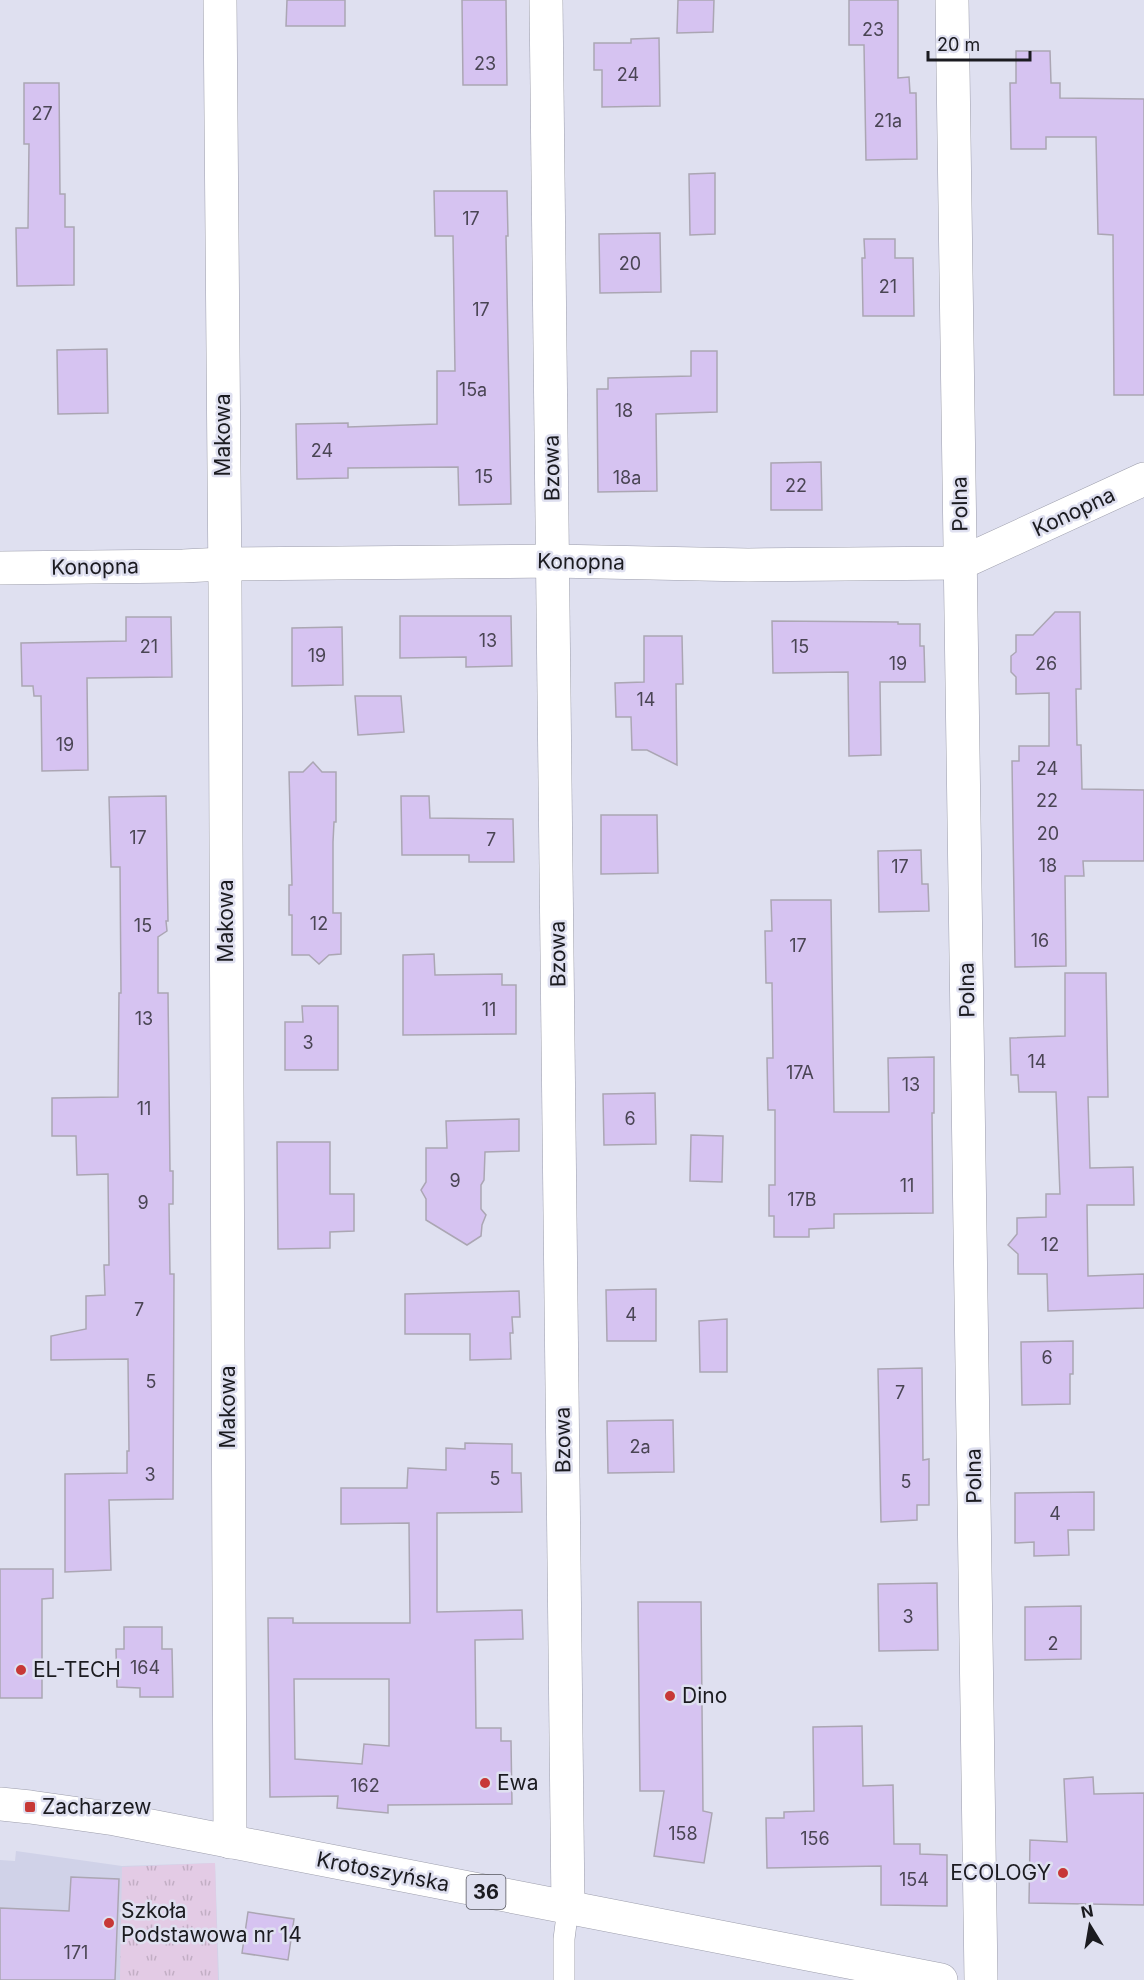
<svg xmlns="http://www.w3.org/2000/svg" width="1144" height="1980" font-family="Inter,sans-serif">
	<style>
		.built { fill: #d0d2e8 }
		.grass { fill: url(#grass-tufts) }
		.building { fill: #d6c3f1; stroke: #aba6b3; stroke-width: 1.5; fill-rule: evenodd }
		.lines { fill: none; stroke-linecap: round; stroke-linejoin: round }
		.lane-casing { stroke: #9c9dab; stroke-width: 22 }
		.street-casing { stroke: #9c9dab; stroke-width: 34 }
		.primary-casing { stroke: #9c9dab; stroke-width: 34 }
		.lane { stroke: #fff; stroke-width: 21 }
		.street { stroke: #fff; stroke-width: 33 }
		.primary { stroke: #fff; stroke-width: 33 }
		.poi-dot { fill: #c73836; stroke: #dfe0f0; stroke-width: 2 }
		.labels { text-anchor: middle; stroke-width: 5; stroke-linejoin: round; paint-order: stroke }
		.number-label { font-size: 18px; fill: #4a4554 }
		.shield { fill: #dfe0f0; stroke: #56565e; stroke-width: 1.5 }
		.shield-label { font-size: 20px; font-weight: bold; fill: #1b1b20 }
		.street-label { font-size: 21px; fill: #1b1b20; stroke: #dfe0f0 }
		.poi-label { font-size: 21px; fill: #1b1b20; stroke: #dfe0f0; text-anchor: start }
	</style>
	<defs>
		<pattern id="grass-tufts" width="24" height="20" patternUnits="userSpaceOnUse" patternTransform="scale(1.5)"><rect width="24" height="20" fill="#e3cbe5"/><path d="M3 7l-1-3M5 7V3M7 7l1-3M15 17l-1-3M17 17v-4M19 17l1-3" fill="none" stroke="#c2aec4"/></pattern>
	</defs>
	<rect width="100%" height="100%" fill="#dfe0f0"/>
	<polygon class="built" points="16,1851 122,1866 215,1863 219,1980 0,1980 0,1860 15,1861"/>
	<polygon class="grass" points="215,1863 218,1980 120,1980 122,1867"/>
	<g class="building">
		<polygon points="287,0 345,0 345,26 286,26"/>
		<polygon points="462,0 506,0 507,85 463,85"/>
		<polygon points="678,0 714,0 713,32 677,33"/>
		<polygon points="849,0 898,0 898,78 909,77 910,93 916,93 917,159 866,160 864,45 849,45"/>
		<polygon points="659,38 660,106 602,107 602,70 594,70 594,43 631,43 631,39"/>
		<polygon points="1016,51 1050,51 1051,83 1060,83 1060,98 1144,99 1144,395 1114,395 1113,235 1098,234 1096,137 1046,137 1046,149 1011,149 1010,83 1016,83"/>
		<polygon points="24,83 59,83 60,194 65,194 65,227 74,227 74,285 17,286 16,228 28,228 29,144 24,144"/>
		<polygon points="715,173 715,234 690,235 689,174"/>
		<polygon points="434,191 507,191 508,236 506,236 511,504 459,505 458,467 348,468 348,478 297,479 296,424 348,423 348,427 437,424 437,371 455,371 453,236 435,236"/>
		<polygon points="660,233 661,292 600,293 599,234"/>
		<polygon points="864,239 895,239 895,258 913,258 914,316 863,316 862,258 865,258"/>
		<polygon points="107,349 108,413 58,414 57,350"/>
		<polygon points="691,351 717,351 717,412 656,414 657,491 598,492 597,389 608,389 608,378 691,376"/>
		<polygon points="821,462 822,510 771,510 771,463"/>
		<polygon points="1055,612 1080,612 1081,689 1076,689 1077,745 1081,745 1082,789 1144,790 1144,861 1083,861 1084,876 1065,876 1066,966 1015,967 1012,761 1019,761 1019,746 1049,746 1049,693 1016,694 1016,677 1011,672 1011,656 1016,652 1016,635 1033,635"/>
		<polygon points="400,616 511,616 512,666 466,667 466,657 400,658"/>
		<polygon points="126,617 171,617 172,677 87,678 88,770 42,771 41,696 34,696 33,686 22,686 21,643 126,641"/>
		<polygon points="772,621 898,622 898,624 920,624 920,646 924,646 925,682 880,682 881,755 849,756 848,672 773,673"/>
		<polygon points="342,627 343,685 292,686 292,628"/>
		<polygon points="644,636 682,636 683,684 676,684 677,765 647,750 632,750 631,717 616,717 615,683 644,682"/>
		<polygon points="355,696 401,696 404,732 358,735"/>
		<polygon points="313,762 322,772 336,772 336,822 334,822 333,842 333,913 341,913 341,954 329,955 319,964 309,955 292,955 292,915 289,915 289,885 292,885 289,772 303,772"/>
		<polygon points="166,796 168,921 166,921 167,931 158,937 158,993 168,993 170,1171 173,1171 173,1204 169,1204 170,1274 174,1274 173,1499 109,1500 111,1570 65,1572 65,1474 127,1473 127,1451 129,1451 128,1359 51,1360 51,1336 86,1329 86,1296 105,1295 104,1265 109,1265 108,1174 77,1175 76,1136 52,1136 52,1098 118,1097 119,993 121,993 120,867 111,867 109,797"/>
		<polygon points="401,796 429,796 430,818 513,819 514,862 469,862 469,855 402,855"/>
		<polygon points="601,815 657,815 658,873 601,874"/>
		<polygon points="921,850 922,884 928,884 929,911 879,912 878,851"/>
		<polygon points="771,900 831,900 834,1112 889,1112 888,1058 934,1057 934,1113 932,1113 933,1213 834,1214 834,1228 809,1229 809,1237 774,1237 774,1216 769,1216 769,1185 775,1185 775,1110 768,1110 767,1058 773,1058 772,983 766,983 765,931 772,931"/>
		<polygon points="434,954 435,975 502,974 502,985 516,985 516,1034 403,1035 403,955"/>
		<polygon points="1065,973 1106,973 1108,1097 1088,1097 1090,1168 1133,1167 1134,1205 1087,1205 1088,1276 1144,1274 1144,1308 1048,1311 1047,1274 1018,1274 1018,1254 1008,1245 1017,1234 1017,1218 1046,1217 1046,1194 1060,1194 1056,1092 1019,1092 1018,1075 1011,1075 1010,1038 1065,1036"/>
		<polygon points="302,1006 338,1006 338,1070 285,1070 285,1022 303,1022"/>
		<polygon points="655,1093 656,1144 604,1145 603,1094"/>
		<polygon points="519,1119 519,1151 485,1152 484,1180 481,1185 481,1209 486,1215 482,1225 481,1236 467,1245 426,1220 426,1199 421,1190 426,1182 426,1148 447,1148 446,1121"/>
		<polygon points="691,1135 723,1136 722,1182 690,1181"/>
		<polygon points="277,1142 330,1142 330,1194 354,1194 354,1231 330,1232 330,1248 278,1249"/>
		<polygon points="656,1289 656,1341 607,1341 606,1290"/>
		<polygon points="519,1291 520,1317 512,1317 513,1333 510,1333 511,1359 470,1360 470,1334 405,1334 405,1294"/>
		<polygon points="727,1319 727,1372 700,1372 699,1321"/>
		<polygon points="1073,1341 1073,1374 1070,1374 1070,1404 1022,1405 1021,1342"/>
		<polygon points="922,1368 923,1460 929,1459 929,1505 917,1505 917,1520 881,1522 878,1369"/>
		<polygon points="673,1420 674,1472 608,1473 607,1421"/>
		<path d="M465,1443L512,1444V1473H521L522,1512L437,1513V1612L522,1610L523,1639L475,1640L476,1728H501V1741H511L512,1804L388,1805V1813L337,1808L338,1796L270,1797L268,1618H293V1623H410L409,1523L341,1524V1488H407L408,1468L446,1470V1448L465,1449ZM294,1679H389V1746L364,1744L362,1764L295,1759Z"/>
		<polygon points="1094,1492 1094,1530 1068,1530 1069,1555 1034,1556 1034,1542 1015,1543 1015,1493"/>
		<polygon points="0,1569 53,1569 53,1598 42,1599 42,1698 0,1698"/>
		<polygon points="937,1583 938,1650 879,1651 878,1584"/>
		<polygon points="638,1602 701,1602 703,1811 712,1813 704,1863 654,1856 664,1791 640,1791"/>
		<polygon points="1081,1606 1081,1659 1025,1660 1025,1607"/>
		<polygon points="124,1627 162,1627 162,1649 172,1649 173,1697 140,1697 140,1688 117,1687 116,1649 124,1649"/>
		<polygon points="862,1726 863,1786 893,1785 894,1844 920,1844 920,1854 947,1855 947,1906 881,1905 881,1866 767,1868 766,1818 784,1818 784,1812 814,1811 813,1727"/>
		<polygon points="1093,1777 1094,1794 1144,1793 1144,1905 1029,1903 1030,1840 1067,1842 1064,1779"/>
		<polygon points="71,1877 119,1879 115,1980 0,1980 0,1908 69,1911"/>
		<polygon points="248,1912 294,1919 288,1960 242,1953"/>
	</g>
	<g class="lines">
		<defs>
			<polyline id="lane" points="564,1980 564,1939 568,1908"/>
			<g id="street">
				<polyline points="220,0 225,587 230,1842"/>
				<polyline points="546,0 568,1908"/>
				<polyline points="952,0 981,1980"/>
				<polyline points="0,568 183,566 224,564 553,561 748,565 961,563 1144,479"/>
			</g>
			<polyline id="primary" points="0,1804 30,1807 115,1819 941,1980"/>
		</defs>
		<use href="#lane" class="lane-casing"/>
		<use href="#street" class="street-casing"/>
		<use href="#primary" class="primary-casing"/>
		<use href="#lane" class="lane"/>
		<use href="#street" class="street"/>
		<use href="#primary" class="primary"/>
	</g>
	<g class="poi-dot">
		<circle cx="21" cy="1670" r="6"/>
		<circle cx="670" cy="1696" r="6"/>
		<circle cx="485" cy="1783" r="6"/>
		<rect x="24" y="1801" width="12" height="12" rx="3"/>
		<circle cx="1063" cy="1873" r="6"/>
		<circle cx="109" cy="1923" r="6"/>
	</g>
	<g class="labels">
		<g class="number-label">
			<text x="873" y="36">23</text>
			<text x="485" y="70">23</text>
			<text x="628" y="81">24</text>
			<text x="42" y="120">27</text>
			<text x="888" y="127">21a</text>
			<text x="471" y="225">17</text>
			<text x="630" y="270">20</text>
			<text x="888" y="293">21</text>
			<text x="481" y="316">17</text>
			<text x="473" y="396">15a</text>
			<text x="624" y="417">18</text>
			<text x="322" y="457">24</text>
			<text x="484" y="483">15</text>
			<text x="627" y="484">18a</text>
			<text x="796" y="492">22</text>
			<text x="488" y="647">13</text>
			<text x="149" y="653">21</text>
			<text x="800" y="653">15</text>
			<text x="317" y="662">19</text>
			<text x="898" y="670">19</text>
			<text x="1046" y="670">26</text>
			<text x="646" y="706">14</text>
			<text x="65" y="751">19</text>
			<text x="1047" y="775">24</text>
			<text x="1047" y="807">22</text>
			<text x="1048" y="840">20</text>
			<text x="138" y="844">17</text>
			<text x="491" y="846">7</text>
			<text x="1048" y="872">18</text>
			<text x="900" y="873">17</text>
			<text x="319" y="930">12</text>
			<text x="143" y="932">15</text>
			<text x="1040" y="947">16</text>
			<text x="798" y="952">17</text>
			<text x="489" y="1016">11</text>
			<text x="144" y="1025">13</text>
			<text x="308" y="1049">3</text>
			<text x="1037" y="1068">14</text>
			<text x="800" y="1079">17A</text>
			<text x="911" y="1091">13</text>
			<text x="144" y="1115">11</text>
			<text x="630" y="1125">6</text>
			<text x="455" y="1187">9</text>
			<text x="907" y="1192">11</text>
			<text x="802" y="1206">17B</text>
			<text x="143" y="1209">9</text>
			<text x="1050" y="1251">12</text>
			<text x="139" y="1316">7</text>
			<text x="631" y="1321">4</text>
			<text x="1047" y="1364">6</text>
			<text x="151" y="1388">5</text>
			<text x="900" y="1399">7</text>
			<text x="640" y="1453">2a</text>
			<text x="150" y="1481">3</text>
			<text x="495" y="1485">5</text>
			<text x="906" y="1488">5</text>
			<text x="1055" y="1520">4</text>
			<text x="908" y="1623">3</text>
			<text x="1053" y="1650">2</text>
			<text x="145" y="1674">164</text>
			<text x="365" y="1792">162</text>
			<text x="683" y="1840">158</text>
			<text x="815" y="1845">156</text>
			<text x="914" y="1886">154</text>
			<text x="76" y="1959">171</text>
		</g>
		<rect class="shield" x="466.5" y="1875" width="39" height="34" rx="4.5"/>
		<g class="shield-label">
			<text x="486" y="1899">36</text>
		</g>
		<g class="street-label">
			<text transform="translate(223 435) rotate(-90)" y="7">Makowa</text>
			<text transform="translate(552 468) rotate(-91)" y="7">Bzowa</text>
			<text transform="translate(960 504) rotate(-91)" y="7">Polna</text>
			<text transform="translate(1074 512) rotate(-25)" y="7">Konopna</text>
			<text transform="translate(581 562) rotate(1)" y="7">Konopna</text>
			<text transform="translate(95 567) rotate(-1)" y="7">Konopna</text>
			<text transform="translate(226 921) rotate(-90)" y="7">Makowa</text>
			<text transform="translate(558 954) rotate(-91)" y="7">Bzowa</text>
			<text transform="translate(967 990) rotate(-91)" y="7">Polna</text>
			<text transform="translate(228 1407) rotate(-90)" y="7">Makowa</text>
			<text transform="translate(563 1440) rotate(-91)" y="7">Bzowa</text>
			<text transform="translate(974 1476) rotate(-91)" y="7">Polna</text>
			<text transform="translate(383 1872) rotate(11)" y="7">Krotoszyńska</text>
		</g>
		<g class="poi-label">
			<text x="33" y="1677">EL-TECH</text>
			<text x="682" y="1703">Dino</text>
			<text x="497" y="1790">Ewa</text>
			<text x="42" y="1814">Zacharzew</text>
			<text x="1051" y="1880" text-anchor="end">ECOLOGY</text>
			<text x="121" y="1918">Szkoła<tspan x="121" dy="24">Podstawowa nr 14</tspan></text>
		</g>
	</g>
	<g transform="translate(1090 1926) rotate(349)" stroke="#dfe0f0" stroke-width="4.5" paint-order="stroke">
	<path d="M0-4.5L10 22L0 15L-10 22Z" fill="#1b1b20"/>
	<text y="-9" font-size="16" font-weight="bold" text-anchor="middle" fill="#1b1b20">N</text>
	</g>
	<path d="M928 51v9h102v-9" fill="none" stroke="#1b1b20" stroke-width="3"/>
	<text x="937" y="51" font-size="18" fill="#1b1b20" stroke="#dfe0f0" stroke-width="4.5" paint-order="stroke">20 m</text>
</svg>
